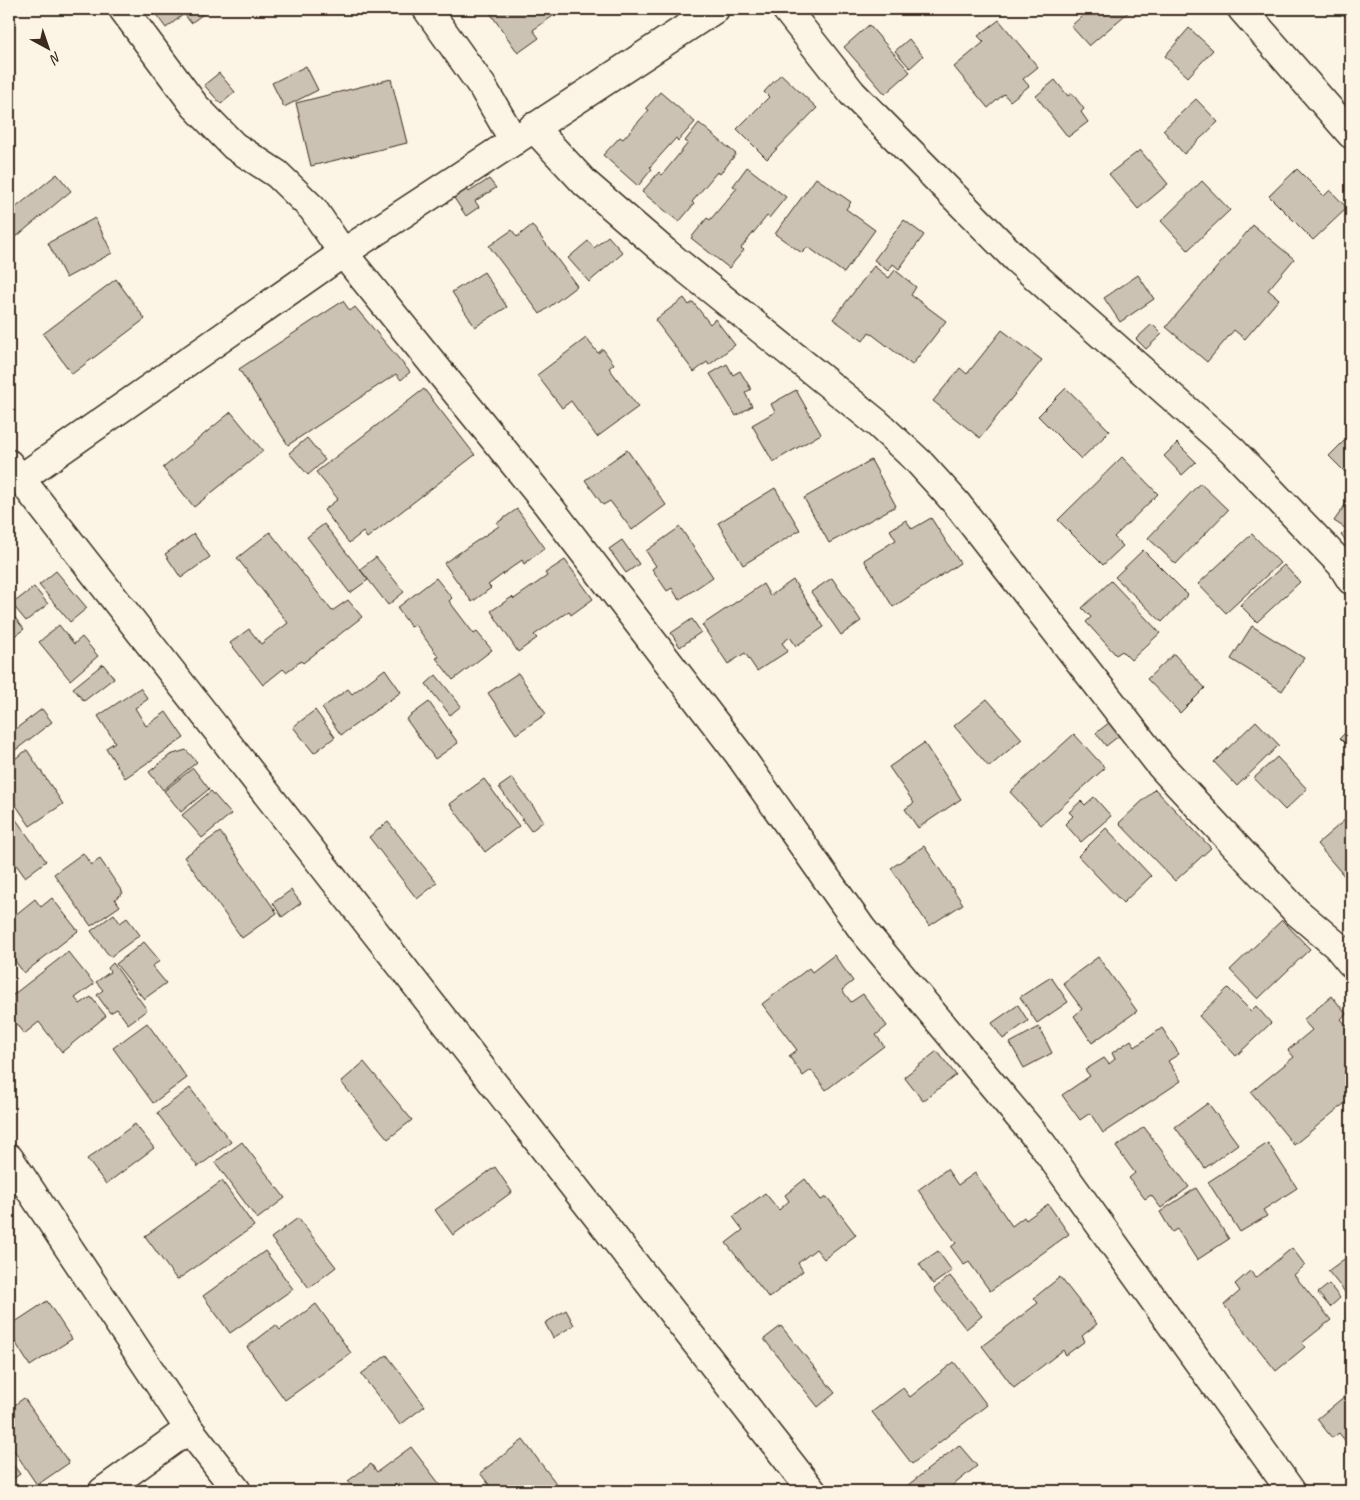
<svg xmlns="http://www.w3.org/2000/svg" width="1360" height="1500" font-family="Caveat,sans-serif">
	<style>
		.building { fill: #ccc2b3; stroke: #3b2a1e }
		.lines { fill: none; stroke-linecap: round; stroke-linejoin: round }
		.minor-casing { stroke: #3b2a1e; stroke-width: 31 }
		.minor { stroke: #fcf5e5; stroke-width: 28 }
	</style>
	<rect width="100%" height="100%" fill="#fcf5e5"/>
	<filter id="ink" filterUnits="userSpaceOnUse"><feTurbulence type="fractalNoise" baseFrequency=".02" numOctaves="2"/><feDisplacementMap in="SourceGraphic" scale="10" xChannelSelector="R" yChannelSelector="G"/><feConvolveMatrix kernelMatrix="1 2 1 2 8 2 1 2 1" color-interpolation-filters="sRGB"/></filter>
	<g filter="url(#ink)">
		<g class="building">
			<polygon points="152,9 210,9 191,23 184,14 166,28"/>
			<polygon points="490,9 563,9 533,30 539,38 518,53 488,10"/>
			<polygon points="1090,9 1132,9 1089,46 1071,26"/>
			<polygon points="999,20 1038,67 1023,79 1029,86 1010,101 1004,94 988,108 954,67 984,42 978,36"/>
			<polygon points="869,25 910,72 885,94 844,47"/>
			<polygon points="1189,28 1213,50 1188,77 1165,56"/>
			<polygon points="909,39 923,56 910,68 895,51"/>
			<polygon points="306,66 318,90 284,107 272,83"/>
			<polygon points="219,73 235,92 221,104 204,85"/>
			<polygon points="781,74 817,108 767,159 737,129 769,97 764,92"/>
			<polygon points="391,79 407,143 311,166 296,103"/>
			<polygon points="1055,80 1068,96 1072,93 1084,109 1081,112 1088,122 1068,137 1036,96"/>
			<polygon points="660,92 695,122 678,141 676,138 650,167 652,169 638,186 603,155 620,137 623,139 649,110 646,108"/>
			<polygon points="1196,99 1218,122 1184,154 1163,130"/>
			<polygon points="699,123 736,154 720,174 717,172 692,202 694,204 679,222 642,192 659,172 662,175 688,143 685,141"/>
			<polygon points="1140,150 1168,184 1138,209 1109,174"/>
			<polygon points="747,167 786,197 769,218 767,216 741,248 744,250 729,268 691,238 707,218 710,220 737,188 733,186"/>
			<polygon points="1297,169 1324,196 1330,190 1347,208 1313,240 1269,196"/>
			<polygon points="57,174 71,191 16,237 9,228 9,213"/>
			<polygon points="816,178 851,202 846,209 875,230 844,273 808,247 802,253 775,234"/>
			<polygon points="489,179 496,188 475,201 479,207 466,216 452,195 466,186 469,192"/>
			<polygon points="1202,181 1230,210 1188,250 1161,221"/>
			<polygon points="95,218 112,253 66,278 48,243"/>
			<polygon points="904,220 924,235 899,269 893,264 888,271 874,260"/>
			<polygon points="532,225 577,286 540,314 489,246 512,230 517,237"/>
			<polygon points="1253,225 1294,259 1268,290 1279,299 1245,339 1234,330 1207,362 1166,327"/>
			<polygon points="608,236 623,253 589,282 568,258 588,241 594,248"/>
			<polygon points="874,266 889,278 895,270 916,287 911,295 946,321 912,365 869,332 863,341 833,319"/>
			<polygon points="484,272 507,307 475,327 452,292"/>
			<polygon points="1138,275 1154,299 1120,322 1104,298"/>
			<polygon points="116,279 145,319 72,374 43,334"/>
			<polygon points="684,298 689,305 693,302 710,324 715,319 735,345 709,365 707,362 694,372 655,320"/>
			<polygon points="343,301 350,311 355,307 410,372 401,380 396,374 288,445 239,369"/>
			<polygon points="1152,324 1162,334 1146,349 1136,339"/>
			<polygon points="1002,330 1042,360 980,438 933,401 960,368 967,374"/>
			<polygon points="586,338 598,353 603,349 614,364 609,368 638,407 597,437 571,401 562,408 537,375"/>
			<polygon points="727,364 733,375 740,371 751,389 745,393 752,406 736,416 710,374"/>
			<polygon points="1066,388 1110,431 1081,459 1038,416"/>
			<polygon points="424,389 475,455 367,538 363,532 349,543 324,510 338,499 316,472"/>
			<polygon points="796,390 821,434 773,462 752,425 775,412 771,404"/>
			<polygon points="231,412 263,451 194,507 163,468"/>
			<polygon points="1351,434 1351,478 1329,456"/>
			<polygon points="307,438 325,460 308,475 289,453"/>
			<polygon points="1177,443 1196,462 1182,475 1164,456"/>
			<polygon points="627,450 666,505 632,530 610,501 603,505 585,480"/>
			<polygon points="1122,457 1158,494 1114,537 1123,546 1103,565 1058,520"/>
			<polygon points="871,460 896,506 829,543 804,498"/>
			<polygon points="1200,483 1228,510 1176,564 1148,538"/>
			<polygon points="775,488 800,530 743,565 718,523"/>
			<polygon points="1348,501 1351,504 1351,519 1345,528 1334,521"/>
			<polygon points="517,509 545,548 524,564 522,560 488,585 491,588 472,602 444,563 499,526 497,523"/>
			<polygon points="931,518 960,563 893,607 864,560 896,540 890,530 906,520 912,529"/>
			<polygon points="324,524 368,580 350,593 307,537"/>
			<polygon points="1351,526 1351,548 1341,535"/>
			<polygon points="680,527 713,577 679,600 672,588 667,591 652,569 656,566 646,551"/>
			<polygon points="270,532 332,611 348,600 362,617 303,663 301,661 286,672 283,669 263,685 230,643 249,629 261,644 288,623 237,558"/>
			<polygon points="194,534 210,557 181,578 165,554"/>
			<polygon points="1252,534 1280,563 1226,613 1198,584"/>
			<polygon points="622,540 639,564 626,573 609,549"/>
			<polygon points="1143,550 1188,595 1162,622 1115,577"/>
			<polygon points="376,557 404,592 388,605 360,569"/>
			<polygon points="565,560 593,599 571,615 569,611 534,635 537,638 518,652 491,611 512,597 514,599 547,576 545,573"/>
			<polygon points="1284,565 1300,582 1257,622 1240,605"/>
			<polygon points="56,571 87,608 70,622 39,585"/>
			<polygon points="436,578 452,598 449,601 474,634 477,632 492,650 453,680 436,658 439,657 415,625 411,627 397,608"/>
			<polygon points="832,578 861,621 841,635 811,592"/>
			<polygon points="793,580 824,627 796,646 790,637 782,643 788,651 757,671 745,653 728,664 702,625 763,584 770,596"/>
			<polygon points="1111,581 1160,633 1131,660 1122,651 1116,655 1086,622 1091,617 1082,608"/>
			<polygon points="34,587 48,604 26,621 12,604"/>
			<polygon points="9,610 24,629 9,640"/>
			<polygon points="692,619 701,632 680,647 671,633"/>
			<polygon points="59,625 74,644 82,637 98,656 70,680 39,642"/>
			<polygon points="1252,626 1304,658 1282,691 1231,659"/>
			<polygon points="1174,654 1205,688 1180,713 1147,679"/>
			<polygon points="103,664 114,678 84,701 73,688"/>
			<polygon points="385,669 401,692 341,735 322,708 348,689 352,694"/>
			<polygon points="518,673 546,714 516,734 488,693"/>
			<polygon points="436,675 461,706 450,715 426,684"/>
			<polygon points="140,688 148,699 135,708 146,726 166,712 184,738 125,778 106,748 115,742 98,716"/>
			<polygon points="987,699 1022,739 989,767 954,726"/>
			<polygon points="429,702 458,743 435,759 406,719"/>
			<polygon points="42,709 52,722 9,755 9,734"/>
			<polygon points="315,710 335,737 314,753 293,727"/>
			<polygon points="1256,721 1279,745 1237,786 1214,762"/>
			<polygon points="1110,722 1120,735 1106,746 1096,733"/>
			<polygon points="1351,727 1351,749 1340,738"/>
			<polygon points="1074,734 1105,768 1041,825 1010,792"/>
			<polygon points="924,743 961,799 918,828 905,809 914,803 889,767"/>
			<polygon points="27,750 63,804 30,826 9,795 9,763"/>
			<polygon points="186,750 197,762 163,790 149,772 170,755"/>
			<polygon points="1277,757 1307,789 1285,810 1254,778"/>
			<polygon points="193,768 209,789 181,812 164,791"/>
			<polygon points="512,778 544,821 531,831 499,787"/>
			<polygon points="484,779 519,826 485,852 450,804"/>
			<polygon points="1155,789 1211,848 1175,881 1119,823"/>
			<polygon points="211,791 231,814 202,838 182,815"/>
			<polygon points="1094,797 1111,816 1081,842 1065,824 1073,816 1069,812 1081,801 1085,805"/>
			<polygon points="9,810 46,861 25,877 9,855"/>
			<polygon points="1347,818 1351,824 1351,884 1317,844"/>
			<polygon points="388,822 437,883 417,899 369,837"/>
			<polygon points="1106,828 1151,876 1123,903 1078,856"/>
			<polygon points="220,832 277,913 242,938 184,857"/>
			<polygon points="924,846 963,904 929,926 891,868"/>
			<polygon points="83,853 91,865 100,859 123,893 115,899 120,906 91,926 54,874"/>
			<polygon points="291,890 301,903 282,917 273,903"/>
			<polygon points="52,898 78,931 24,973 9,953 9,920 35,899 41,907"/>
			<polygon points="114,914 120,923 127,918 140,935 110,957 91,931"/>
			<polygon points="1282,920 1310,949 1258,999 1230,970"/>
			<polygon points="144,942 160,961 152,966 166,983 144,999 116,964"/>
			<polygon points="68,952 94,984 75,998 80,1004 91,997 106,1016 62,1052 39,1022 24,1034 9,1015 9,998"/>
			<polygon points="834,955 853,981 842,990 851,1002 863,994 887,1026 876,1035 884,1046 826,1090 811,1070 803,1076 789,1056 797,1050 762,1004 809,968 812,972"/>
			<polygon points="1098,957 1137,1011 1092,1043 1074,1016 1082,1009 1063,983"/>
			<polygon points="113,963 147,1010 128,1024 117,1009 110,1013 97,995 103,990 96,982 110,972 108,968"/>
			<polygon points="1051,977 1068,1002 1037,1023 1020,997"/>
			<polygon points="1228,988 1251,1011 1256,1006 1271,1023 1236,1056 1199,1016"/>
			<polygon points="1332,996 1346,1014 1341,1019 1351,1031 1351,1098 1294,1145 1251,1092 1294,1057 1288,1050 1312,1030 1303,1020"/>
			<polygon points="1018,1005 1028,1021 1003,1039 992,1023"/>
			<polygon points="147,1023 187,1078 153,1103 113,1048"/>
			<polygon points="1039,1027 1052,1053 1024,1068 1010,1043"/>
			<polygon points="1162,1028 1179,1054 1168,1061 1181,1081 1103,1133 1090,1113 1080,1120 1062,1095 1090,1076 1085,1070 1104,1058 1109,1064 1115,1059 1112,1053 1131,1040 1135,1047"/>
			<polygon points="937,1051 956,1075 923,1101 904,1077"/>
			<polygon points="364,1062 412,1120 388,1139 341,1082"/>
			<polygon points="190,1088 231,1142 198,1167 157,1113"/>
			<polygon points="1208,1103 1238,1144 1205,1168 1175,1127"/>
			<polygon points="135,1124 154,1148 106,1184 87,1159"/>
			<polygon points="1144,1127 1189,1187 1161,1208 1151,1195 1145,1199 1129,1178 1135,1173 1116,1147"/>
			<polygon points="242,1142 285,1198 257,1219 215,1162"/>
			<polygon points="1268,1143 1297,1188 1263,1210 1267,1216 1240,1232 1208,1182"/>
			<polygon points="495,1167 512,1192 453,1235 435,1210"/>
			<polygon points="947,1169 958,1185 975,1173 1012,1226 1024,1217 1026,1220 1048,1204 1069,1234 990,1291 969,1262 964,1265 951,1247 956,1243 918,1190"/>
			<polygon points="805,1179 821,1200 827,1197 856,1235 824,1259 816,1249 798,1263 803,1271 769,1298 726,1243 743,1230 733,1217 765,1193 779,1210 789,1201 785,1195"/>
			<polygon points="222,1181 254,1226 177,1280 145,1236"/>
			<polygon points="1196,1188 1229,1239 1197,1260 1177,1229 1172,1232 1160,1212"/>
			<polygon points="298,1218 336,1267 309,1288 271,1238"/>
			<polygon points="1292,1248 1305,1265 1294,1275 1331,1320 1302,1343 1305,1347 1276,1371 1224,1305 1240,1291 1235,1284 1250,1271 1256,1278"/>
			<polygon points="265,1251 293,1289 230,1333 203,1296"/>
			<polygon points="938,1251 952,1271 933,1284 919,1264"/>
			<polygon points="1351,1254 1351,1295 1349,1297 1328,1271"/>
			<polygon points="950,1276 982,1316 966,1329 934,1289"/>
			<polygon points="1060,1277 1097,1324 1082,1336 1085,1341 1066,1355 1063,1350 1014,1388 982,1346 1038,1303 1034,1298"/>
			<polygon points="1329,1284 1340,1298 1330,1307 1318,1293"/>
			<polygon points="47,1301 72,1339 30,1366 9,1332 9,1326"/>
			<polygon points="316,1304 351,1353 285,1400 247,1347 276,1325 280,1330"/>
			<polygon points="566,1310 574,1325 553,1338 545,1323"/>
			<polygon points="781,1326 835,1393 818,1407 764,1339"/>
			<polygon points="387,1355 425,1406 400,1425 361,1374"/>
			<polygon points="954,1362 987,1405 912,1464 872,1412 903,1388 910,1397"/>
			<polygon points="1351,1391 1351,1462 1344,1453 1351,1448 1339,1433 1332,1438 1317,1419"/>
			<polygon points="24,1398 69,1463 37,1485 9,1443 9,1409"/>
			<polygon points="523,1440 562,1491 494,1491 480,1473"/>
			<polygon points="959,1445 977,1466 946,1491 913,1491 908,1485"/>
			<polygon points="411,1447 445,1491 349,1491 354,1488 348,1481 371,1464 377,1472"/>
			<polygon points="9,1459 20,1474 9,1482"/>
		</g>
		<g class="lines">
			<defs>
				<g id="minor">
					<polyline points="123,9 195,106 234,146 277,174 313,209 343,253 547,504 738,753 862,929 1042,1144 1291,1491"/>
					<polyline points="427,9 482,86 514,141"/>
					<polyline points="786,9 852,93 1016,259 1232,450 1341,564 1351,580"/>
					<polyline points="1242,9 1351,134"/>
					<polyline points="533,127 585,183 665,252 877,423 919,462 957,504 1161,766 1297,912 1337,946 1351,963"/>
					<polyline points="9,464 812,1491"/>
					<polyline points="20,479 343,253 715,9"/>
					<polyline points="9,1158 189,1429 237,1491"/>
					<polyline points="103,1491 189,1429"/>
				</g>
			</defs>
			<use href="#minor" class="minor-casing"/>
			<use href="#minor" class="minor"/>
		</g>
	</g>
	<rect width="1360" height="1500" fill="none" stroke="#fcf5e5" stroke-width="30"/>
	<rect x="15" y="15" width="1330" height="1470" fill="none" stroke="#3b2a1e" stroke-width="2" filter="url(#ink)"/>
	<g transform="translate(48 48) rotate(140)" stroke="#fcf5e5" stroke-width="4" paint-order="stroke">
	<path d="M0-4L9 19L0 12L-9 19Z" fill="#3b2a1e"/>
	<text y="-8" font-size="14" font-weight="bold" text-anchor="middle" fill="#3b2a1e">N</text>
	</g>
</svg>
